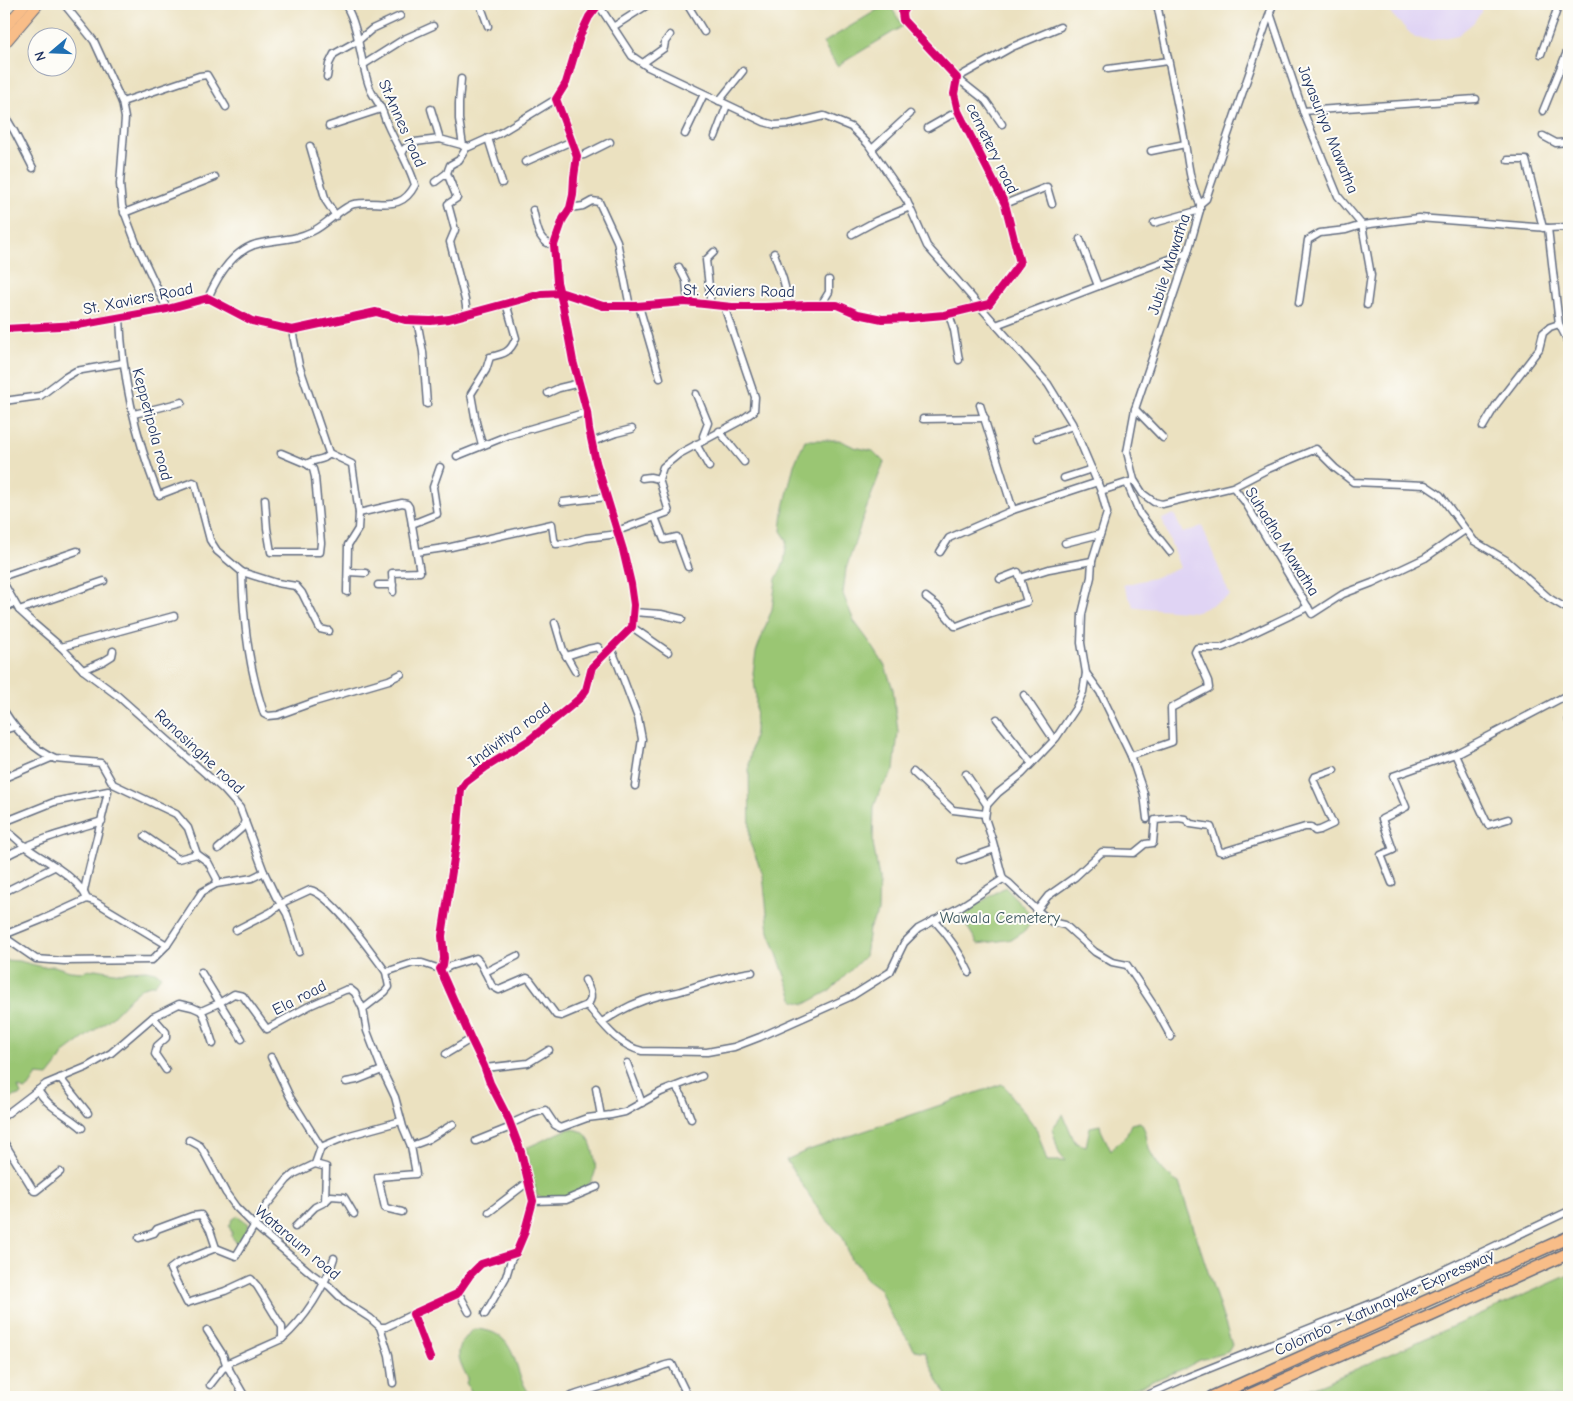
<svg xmlns="http://www.w3.org/2000/svg" width="1573" height="1401" font-family="'Comic Neue',sans-serif">
	<style>
		.built { fill: #e0d4f4 }
		.green { fill: #9ac673; stroke: #5a7a68 }
		.lines { fill: none; stroke-linecap: round; stroke-linejoin: round }
		.minor-casing { stroke: #646d80; stroke-width: 9 }
		.trunk-casing { stroke: #646d80; stroke-width: 12 }
		.motorway-casing { stroke: #646d80; stroke-width: 14 }
		.minor { stroke: #fff; stroke-width: 6 }
		.trunk { stroke: #f8bd88; stroke-width: 10 }
		.motorway { stroke: #f8bd88; stroke-width: 11 }
		.cycleway-casing { stroke: #fdfcf7; stroke-width: 11 }
		.cycleway { stroke: #d6006c; stroke-width: 8 }
		.labels { text-anchor: middle; stroke-width: 4; stroke-linejoin: round; paint-order: stroke }
		.street-label { font-size: 16px; fill: #1b2f5e; stroke: #fdfcf7 }
		.park-label { font-size: 16px; fill: #415c64; stroke: #fdfcf7 }
	</style>
	<rect width="100%" height="100%" fill="#fdfcf7"/>
	<filter id="ink" filterUnits="userSpaceOnUse"><feTurbulence type="fractalNoise" baseFrequency=".02" numOctaves="2"/><feDisplacementMap in="SourceGraphic" scale="10" xChannelSelector="R" yChannelSelector="G"/><feConvolveMatrix kernelMatrix="1 2 1 2 8 2 1 2 1" color-interpolation-filters="sRGB"/></filter>
	<filter id="wash" filterUnits="userSpaceOnUse"><feTurbulence type="fractalNoise" baseFrequency=".0096" numOctaves="4" result="noise"/><feDisplacementMap in="SourceGraphic" scale="20" xChannelSelector="R" yChannelSelector="G"/><feGaussianBlur stdDeviation="1.12" result="paint"/><feColorMatrix in="noise" values="0 0 0 0 0 0 0 0 0 0 0 0 0 0 0 0 0 1.4 0 .05"/><feComposite in="paint" operator="in"/></filter>
	<g filter="url(#wash)">
		<rect width="100%" height="100%" fill="#ebe1c0"/>
		<g class="built">
			<polygon points="1381,4 1481,4 1481,12 1473,23 1458,35 1433,40 1415,38"/>
			<polygon points="1174,514 1183,533 1202,526 1230,596 1197,612 1134,607 1123,585 1153,578 1180,568 1162,519"/>
		</g>
		<g class="green">
			<polygon points="887,4 889,4 903,26 837,66 823,43"/>
			<polygon points="805,440 839,440 854,447 873,451 884,462 865,512 846,569 843,594 854,621 871,644 885,666 893,689 898,732 894,770 880,790 874,807 873,843 879,878 878,912 869,929 865,956 831,990 805,1004 794,1001 769,932 763,875 750,843 749,762 755,731 756,696 753,673 756,652 772,609 776,579 784,563 787,540 781,531 783,512 794,465"/>
			<polygon points="1005,887 1034,918 1025,931 1013,939 978,944 960,915"/>
			<polygon points="5,960 19,961 43,967 54,966 70,971 82,972 95,969 121,973 128,971 146,970 157,972 161,976 155,984 143,987 132,996 111,1018 64,1053 56,1066 48,1076 37,1075 29,1087 24,1090 18,1087 21,1094 20,1095 9,1098 4,1105"/>
			<path d="M1002,1084L1010,1092L1014,1101L1024,1112L1037,1130L1047,1161H1065L1059,1153L1052,1129L1063,1114L1073,1138L1076,1143L1086,1146L1090,1127L1100,1125L1101,1130L1111,1151L1116,1144L1125,1138L1131,1124L1140,1122C1147,1130 1146,1139 1149,1148C1153,1160 1167,1177 1179,1183L1232,1345L1228,1352L1200,1360L1185,1368L1113,1397H947L938,1381L925,1352L915,1350L889,1312L880,1289L866,1279L859,1265L851,1260L843,1237L823,1216L786,1160L806,1151Z"/>
			<path d="M568,1129C575,1129 581,1130 586,1135C592,1142 597,1164 595,1172C590,1195 556,1202 537,1196L526,1148Z"/>
			<polygon points="238,1216 249,1224 246,1232 237,1243 231,1236 232,1233 229,1226 233,1219"/>
			<polygon points="1569,1275 1569,1397 1288,1397 1329,1381"/>
			<path d="M474,1329C503,1330 510,1344 518,1369C520,1379 526,1389 532,1397H479L473,1394L466,1383L468,1378C455,1356 455,1346 474,1329Z"/>
		</g>
	</g>
	<g filter="url(#ink)">
		<g class="lines">
			<defs>
				<g id="minor">
					<polyline points="64,4 94,41 122,102 125,118 120,184 122,206 136,243 167,309"/>
					<polyline points="480,4 488,26"/>
					<polyline points="598,4 632,56 648,67 663,74 764,122 775,125 790,124 824,116 851,127 868,144 907,201 927,246 1048,384 1072,423 1101,491 1107,513 1092,561 1091,577 1082,614 1081,643 1086,673 1083,692 1076,708 1056,738 1022,774 998,793 987,805 985,818 993,842 1003,879"/>
					<polyline points="687,4 704,32"/>
					<path d="M1157,4C1166,48 1175,92 1184,137C1188,160 1189,182 1200,204"/>
					<polyline points="1273,4 1210,187 1206,199 1200,204 1200,210 1188,252 1135,409 1127,452 1134,480 1143,494 1154,502 1162,504 1233,487 1268,469 1316,449 1335,468 1353,482 1425,485 1440,495 1474,541 1506,560 1549,598 1569,610"/>
					<polyline points="1270,13 1303,111 1338,196 1362,225 1419,218 1548,228 1569,227"/>
					<polyline points="613,27 649,4"/>
					<polyline points="1541,54 1559,4"/>
					<polyline points="643,63 664,48 665,42 670,35"/>
					<polyline points="363,65 404,39 433,26"/>
					<polyline points="1108,69 1168,61"/>
					<polyline points="327,77 329,64 334,54 359,40 372,29 400,16"/>
					<polyline points="461,79 459,103 459,119 463,146"/>
					<polyline points="719,101 743,71"/>
					<polyline points="122,102 199,76 207,75 226,107"/>
					<polyline points="431,109 440,139"/>
					<polyline points="1303,111 1476,99"/>
					<polyline points="1543,111 1569,47"/>
					<polyline points="4,114 14,131 33,168"/>
					<polyline points="1002,124 986,101 957,78 1012,47 1060,27"/>
					<polyline points="329,126 381,109"/>
					<polyline points="928,128 958,111"/>
					<polyline points="685,134 704,94"/>
					<polyline points="1543,136 1556,143 1569,142"/>
					<polyline points="715,137 727,105"/>
					<polyline points="488,138 502,183"/>
					<polyline points="310,146 326,201 336,216"/>
					<polyline points="872,149 910,114"/>
					<polyline points="1151,151 1185,144"/>
					<polyline points="402,154 405,148 415,142 423,141 440,139 469,147 500,133 556,99"/>
					<polyline points="577,156 584,155 610,142"/>
					<polyline points="1508,160 1526,160 1543,228"/>
					<polyline points="525,162 572,141"/>
					<polyline points="447,173 457,198 448,204 455,230 450,242 465,300 467,313"/>
					<polyline points="435,182 447,173 450,165 459,160 467,147"/>
					<polyline points="1005,204 1047,187 1052,204"/>
					<polyline points="570,208 583,206 592,201 599,202 617,241 630,307"/>
					<path d="M533,210C537,224 537,243 554,245"/>
					<polyline points="124,213 215,177"/>
					<polyline points="1154,223 1200,210"/>
					<polyline points="1548,228 1559,324 1569,343"/>
					<polyline points="852,234 876,221 910,207"/>
					<polyline points="1080,239 1098,286"/>
					<polyline points="774,253 783,279 790,306"/>
					<polyline points="679,267 686,281 688,303"/>
					<path d="M208,298C218,275 234,248 261,243C280,239 295,240 313,231C326,225 343,206 354,204C380,199 400,214 415,185C409,164 397,146 388,126C385,120 384,114 381,108C378,102 374,97 371,91C359,63 361,30 345,4"/>
					<polyline points="1299,303 1308,240 1320,233 1346,230 1362,225 1371,275 1367,305"/>
					<polyline points="710,305 710,295 706,260 714,252"/>
					<polyline points="821,305 829,292 829,280"/>
					<polyline points="639,306 660,378"/>
					<polyline points="949,314 954,330 959,360"/>
					<path d="M120,317C122,378 136,438 158,494L159,495L193,482L195,483L210,540L217,551L242,572C243,620 249,669 264,714L268,716L278,715L314,702L389,680L401,674"/>
					<polyline points="417,320 423,352 427,404"/>
					<polyline points="996,325 1188,252"/>
					<polyline points="4,329 78,325 167,309 208,298 252,321 292,330 376,312 405,320 431,321 449,319 541,294 563,293 603,306 636,306 685,302 732,307 765,307 808,305 837,305 858,314 882,319 910,318 944,315 989,304 1020,263 1005,204 958,111 954,94 957,78 903,20 902,13 907,4"/>
					<polyline points="548,393 559,388 580,383"/>
					<polyline points="696,394 708,423 703,436 704,439"/>
					<polyline points="4,401 40,396 64,378 76,371 122,363"/>
					<polyline points="980,405 1013,510 1098,482"/>
					<polyline points="1135,409 1163,438"/>
					<polyline points="134,414 182,402"/>
					<polyline points="923,419 985,418"/>
					<polyline points="1483,427 1496,405 1539,349 1543,333 1550,327 1559,324"/>
					<polyline points="719,431 744,462"/>
					<polyline points="1037,438 1073,426"/>
					<polyline points="592,442 616,433 632,429"/>
					<polyline points="696,444 709,467"/>
					<path d="M482,445L476,422L471,394L486,370L490,357C504,354 510,353 516,338L506,303"/>
					<polyline points="281,453 307,464"/>
					<polyline points="329,453 352,464 359,513 358,529 348,545 347,592"/>
					<polyline points="457,456 509,435 587,412"/>
					<polyline points="642,478 650,477 659,479"/>
					<polyline points="1064,478 1092,469"/>
					<polyline points="1127,483 1140,514 1170,552"/>
					<polyline points="1233,487 1245,502 1312,614 1343,594 1372,583 1425,558 1465,530"/>
					<polyline points="1101,491 1129,482"/>
					<path d="M265,499L267,528L271,552H320L321,543L315,477L313,469L307,464C314,458 325,462 329,453L299,365L292,330"/>
					<polyline points="563,502 607,497"/>
					<polyline points="359,513 402,503 407,504 409,507 420,572 392,573 393,592"/>
					<polyline points="655,517 664,540 677,537 688,567"/>
					<polyline points="412,524 437,514 433,487 440,467"/>
					<polyline points="617,531 669,512 659,479 663,467 679,454 740,421 754,411 755,397 724,306"/>
					<polyline points="1065,543 1100,534"/>
					<polyline points="417,552 451,547 552,524 554,539 556,544 569,543 586,538 618,534"/>
					<polyline points="940,552 949,538 1013,510"/>
					<polyline points="242,572 277,583 296,586 302,593 320,629 329,631"/>
					<polyline points="348,572 366,573"/>
					<polyline points="4,576 77,551"/>
					<polyline points="1000,579 1018,572 1020,578 1049,569 1092,561"/>
					<path d="M4,584L19,610L33,623L61,647L83,670L118,696L224,790L240,808L264,872L276,897L281,904L286,901L310,890C331,894 372,953 386,972L389,987L385,992L363,1009L367,1031L382,1070L395,1097L403,1127L411,1146L416,1174L378,1177L385,1208L402,1212"/>
					<polyline points="378,585 393,585"/>
					<polyline points="926,597 940,608 955,626 957,626 988,614 1027,602 1020,578"/>
					<polyline points="4,610 14,602"/>
					<polyline points="19,610 104,581"/>
					<polyline points="633,612 661,614 682,619"/>
					<polyline points="555,623 563,650 575,671"/>
					<polyline points="632,627 668,652"/>
					<polyline points="61,647 174,616"/>
					<polyline points="608,651 613,653 618,665 638,718 642,739 635,786"/>
					<polyline points="566,656 588,649 598,647 604,655"/>
					<polyline points="83,670 104,661 112,656 113,651"/>
					<polyline points="1086,673 1100,692 1131,756 1144,794 1147,819"/>
					<polyline points="1024,695 1054,740"/>
					<path d="M4,711C16,730 34,750 55,759L101,763L113,784L176,814L188,828L197,854L208,862L217,879L216,884"/>
					<polyline points="1569,717 1569,721"/>
					<polyline points="997,719 1032,763"/>
					<polyline points="4,730 14,727"/>
					<polyline points="1455,754 1488,825 1508,819"/>
					<polyline points="1131,756 1172,742 1171,708 1209,688 1208,681 1195,652 1197,648 1221,648 1228,645 1308,607"/>
					<polyline points="913,772 953,810 985,814"/>
					<polyline points="966,774 987,805"/>
					<polyline points="4,778 51,758"/>
					<path d="M4,822L54,802L108,791C101,825 91,857 84,891"/>
					<path d="M4,829C12,834 18,841 25,846C43,860 79,877 87,899L94,901L167,945"/>
					<polyline points="145,836 178,859 197,854"/>
					<polyline points="218,849 242,828 245,821"/>
					<path d="M4,857C35,840 68,831 102,821"/>
					<polyline points="961,861 995,849"/>
					<polyline points="1003,879 1009,883 1037,910 1052,922 1065,925 1095,952 1112,962 1127,965 1154,1006 1171,1037"/>
					<polyline points="1392,883 1381,855 1393,850 1382,819 1406,807 1393,776 1455,754 1569,694"/>
					<polyline points="4,892 56,866"/>
					<polyline points="1037,910 1048,896 1075,877 1102,852 1134,853 1145,844 1153,843 1155,820 1178,818 1185,819 1191,824 1211,827 1219,851 1223,852 1305,827 1311,827 1315,831 1320,830 1333,824 1313,779 1314,777 1334,770"/>
					<path d="M934,920C949,936 960,952 969,972"/>
					<polyline points="236,930 271,912 281,904 287,914 299,952"/>
					<polyline points="4,935 41,920 87,899"/>
					<polyline points="4,937 36,959 64,961 152,960 167,945 202,892 216,884 252,878 264,872"/>
					<path d="M441,971L450,966L476,958L481,964L492,986L499,990L527,978L530,980L556,1015L561,1016L587,1005C603,1024 617,1045 642,1051L707,1052L734,1047L760,1037L852,996L890,972L904,943L918,929L960,907L1003,879"/>
					<polyline points="201,972 242,1039"/>
					<polyline points="386,972 413,963 422,963 440,969"/>
					<polyline points="485,972 517,956"/>
					<path d="M585,980C589,989 595,997 587,1005"/>
					<polyline points="201,1011 204,1016 213,1044"/>
					<polyline points="153,1017 166,1032 166,1038 157,1046 155,1054 166,1070"/>
					<path d="M602,1022C620,1010 637,1001 658,996C667,994 676,993 684,990C707,983 728,975 752,972"/>
					<polyline points="446,1054 471,1039"/>
					<polyline points="271,1057 290,1097 321,1147"/>
					<polyline points="627,1063 642,1103"/>
					<polyline points="485,1068 528,1063 549,1050"/>
					<polyline points="60,1078 88,1113"/>
					<polyline points="346,1082 357,1080 382,1070"/>
					<polyline points="676,1087 682,1096 691,1119"/>
					<polyline points="596,1088 601,1116"/>
					<path d="M38,1090C48,1108 68,1115 82,1128"/>
					<polyline points="4,1116 46,1084 87,1067 111,1053 153,1017 179,1004 192,1007 201,1011 219,1003 234,994 243,996 267,1029 309,1006 345,990 350,989 355,993 363,1009"/>
					<polyline points="510,1124 532,1114 545,1110 555,1125 560,1128 587,1118 611,1115 625,1112 661,1092 702,1076"/>
					<polyline points="189,1140 200,1146 204,1152 226,1193 236,1207 254,1225 312,1274 329,1286 345,1302 370,1318 380,1327 386,1327 413,1314"/>
					<polyline points="476,1141 511,1127"/>
					<polyline points="4,1142 34,1191 36,1191 60,1172"/>
					<polyline points="411,1146 427,1140 453,1124"/>
					<polyline points="315,1164 326,1167 325,1202 331,1196 344,1197 354,1214"/>
					<polyline points="533,1201 566,1200 597,1187"/>
					<polyline points="489,1212 528,1182"/>
					<polyline points="295,1227 315,1207 325,1202"/>
					<polyline points="139,1238 154,1233 157,1229 192,1216 201,1215 210,1230 216,1248 178,1263 170,1269 187,1303 225,1291 251,1279 257,1286 282,1327 282,1339 226,1364 245,1397"/>
					<polyline points="216,1248 236,1256 266,1206 287,1180 294,1174 315,1164 321,1147 350,1135 401,1121"/>
					<polyline points="457,1294 461,1297 469,1312"/>
					<polyline points="485,1314 506,1277 511,1260 516,1253"/>
					<polyline points="380,1327 389,1355 393,1383"/>
					<polyline points="207,1330 223,1355 226,1364"/>
					<path d="M282,1339C305,1319 325,1287 334,1258"/>
					<polyline points="430,1358 413,1314 457,1294 470,1275 481,1264 516,1253 524,1234 533,1201 521,1152 508,1118 490,1083 484,1066 471,1039 440,969 443,965 444,958 442,936 457,839 461,789 466,782 486,767 528,741 572,705 581,697 586,690 592,667 632,627 634,605 631,584 623,550 596,462 589,429 587,412 573,361 563,306 557,282 554,245 563,219 570,208 573,195 574,177 577,156 556,99 566,83 580,36 589,17 598,5"/>
					<polyline points="210,1385 224,1367 229,1368"/>
					<path d="M569,1397C596,1387 624,1381 651,1371C659,1368 664,1364 672,1364L688,1397"/>
					<polyline points="1143,1397 1188,1377 1380,1300 1569,1211"/>
				</g>
				<g id="trunk">
					<polyline points="4,29 25,4"/>
					<polyline points="4,44 38,4"/>
				</g>
				<g id="motorway">
					<polyline points="1212,1397 1569,1237"/>
					<polyline points="1245,1397 1432,1315 1569,1253"/>
				</g>
			</defs>
			<use href="#minor" class="minor-casing"/>
			<use href="#trunk" class="trunk-casing"/>
			<use href="#motorway" class="motorway-casing"/>
			<use href="#minor" class="minor"/>
			<use href="#trunk" class="trunk"/>
			<use href="#motorway" class="motorway"/>
			<defs>
				<g id="cycleway">
					<polyline points="4,329 78,325 167,309 208,298 252,321 292,330 376,312 405,320 431,321 449,319 541,294 563,293 603,306 636,306 685,302 732,307 765,307 808,305 837,305 858,314 882,319 910,318 944,315 989,304 1020,263 1005,204 958,111 954,94 957,78 903,20 902,13 907,4"/>
					<polyline points="430,1358 413,1314 457,1294 470,1275 481,1264 516,1253 524,1234 533,1201 521,1152 508,1118 490,1083 484,1066 471,1039 440,969 443,965 444,958 442,936 457,839 461,789 466,782 486,767 528,741 572,705 581,697 586,690 592,667 632,627 634,605 631,584 623,550 596,462 589,429 587,412 573,361 563,306 557,282 554,245 563,219 570,208 573,195 574,177 577,156 556,99 566,83 580,36 589,17 598,5"/>
				</g>
			</defs>
			<use href="#cycleway" class="cycleway-casing"/>
			<use href="#cycleway" class="cycleway"/>
		</g>
	</g>
	<g class="labels">
		<g class="street-label">
			<text transform="translate(403 123) rotate(66)" y="6">St.Annes road</text>
			<text transform="translate(1329 129) rotate(68)" y="6">Jayasuriya Mawatha</text>
			<text transform="translate(993 148) rotate(64)" y="6">cemetery road</text>
			<text transform="translate(1168 264) rotate(-72)" y="6">Jubile Mawatha</text>
			<text transform="translate(739 290) rotate(1)" y="6">St. Xaviers Road</text>
			<text transform="translate(138 298) rotate(-11)" y="6">St. Xaviers Road</text>
			<text transform="translate(153 424) rotate(75)" y="6">Keppetipola road</text>
			<text transform="translate(1283 541) rotate(58)" y="6">Suhadha Mawatha</text>
			<text transform="translate(509 734) rotate(-36)" y="6">Indivitiya road</text>
			<text transform="translate(200 751) rotate(43)" y="6">Ranasinghe road</text>
			<text transform="translate(299 997) rotate(-27)" y="6">Ela road</text>
			<text transform="translate(298 1242) rotate(40)" y="6">Wataraum road</text>
			<text transform="translate(1384 1302) rotate(-24)" y="6">Colombo - Katunayake Expressway</text>
		</g>
		<g class="park-label">
			<text x="1000" y="923">Wawala Cemetery</text>
		</g>
	</g>
	<rect width="1573" height="1401" fill="none" stroke="#fdfcf7" stroke-width="20"/>
	<g transform="translate(52 52) rotate(251)"><circle r="24" fill="#fdfcf7" stroke="#a3aaba"/>
	<path d="M0-4L9 19L0 12L-9 19Z" fill="#1f6fb2"/>
	<text y="-8" font-size="14" font-weight="bold" text-anchor="middle" fill="#1b2f5e">N</text>
	</g>
</svg>
